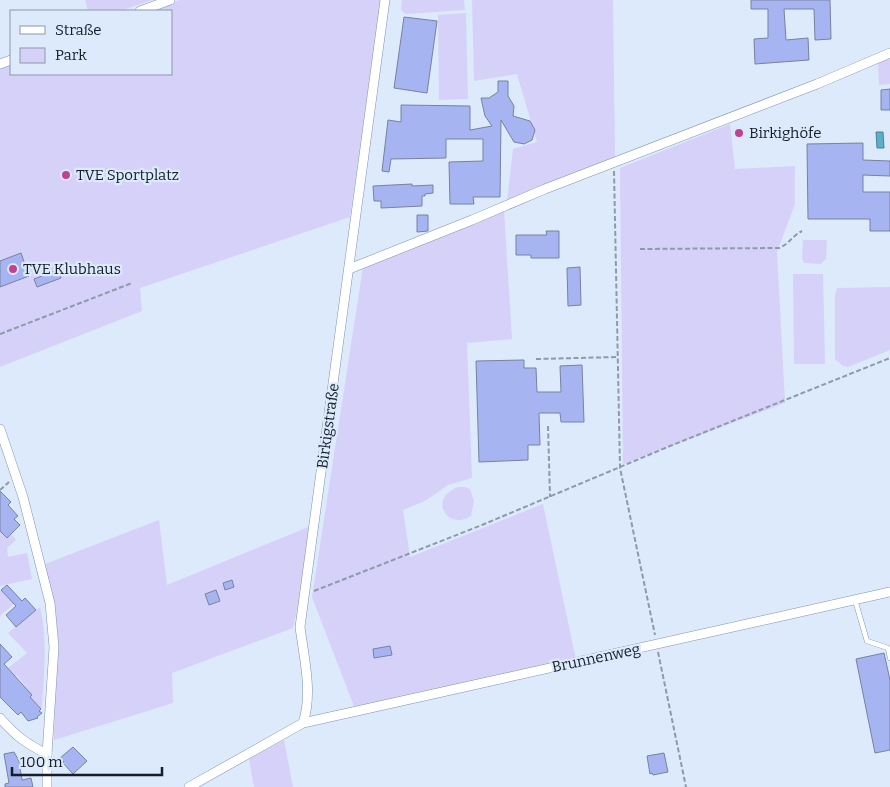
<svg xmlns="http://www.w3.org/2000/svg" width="890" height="787" font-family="Bitter,serif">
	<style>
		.green { fill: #d6d1f8 }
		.water { fill: #5cafc6; stroke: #478497 }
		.building { fill: #a6b5f1; stroke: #7981a0 }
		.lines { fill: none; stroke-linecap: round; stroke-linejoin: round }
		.lane-casing { stroke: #7e93af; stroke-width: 5.5 }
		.street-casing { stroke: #7e93af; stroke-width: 10 }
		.path { stroke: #8e9aa9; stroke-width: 2; stroke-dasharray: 5 2.5; stroke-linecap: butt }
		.lane { stroke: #fff; stroke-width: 4.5 }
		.street { stroke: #fff; stroke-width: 9 }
		.poi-dot { fill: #c04392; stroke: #dceafc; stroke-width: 2 }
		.labels { text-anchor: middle; stroke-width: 4.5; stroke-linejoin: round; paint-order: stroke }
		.poi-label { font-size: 15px; fill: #161e29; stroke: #dceafc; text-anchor: start }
		.street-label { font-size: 15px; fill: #161e29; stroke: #dceafc }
	</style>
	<rect width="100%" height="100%" fill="#dceafc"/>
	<g class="green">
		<polygon points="85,0 152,0 120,11 88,11"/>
		<polygon points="180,0 381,0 350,217 140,288 142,311 0,367 0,68 11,64 11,74 171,74 171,11 150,11"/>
		<polygon points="402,0 464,0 465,10 405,14 401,10"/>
		<polygon points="472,0 613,0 615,157 507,201 513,149 537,142 517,74 474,81"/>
		<polygon points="466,13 468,99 439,100 438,15"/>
		<polygon points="890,58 890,84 879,85 878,63"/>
		<polygon points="730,124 735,169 795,166 795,204 777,252 785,403 623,464 620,168"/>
		<polygon points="504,210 512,339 467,343 472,478 448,485 425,501 403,510 410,557 543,504 576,660 355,709 312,597 363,267"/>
		<polygon points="803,240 827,240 826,259 821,264 804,263 802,258"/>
		<polygon points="793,274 823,274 825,364 794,364"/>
		<polygon points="890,287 890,350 848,367 843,366 835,359 835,294 837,288"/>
		<path d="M458,487H465L470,489L474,501L471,516C448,531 427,499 458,487Z"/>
		<polygon points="159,520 167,585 311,526 299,601 293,628 172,673 173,703 54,740 55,693 54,608 45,564"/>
		<polygon points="0,531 6,538 11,534 16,540 7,548 8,557 27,553 32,579 0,586"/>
		<polygon points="1,590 14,604 0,616 0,591"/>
		<path d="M40,607C48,640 44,673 42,707L41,709L36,703L29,708L24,702L32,695L17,675L10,681L6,675L10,671L8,668L27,653L8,633Z"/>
		<polygon points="284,740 293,787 254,787 249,759"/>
	</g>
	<polygon class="water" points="876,132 883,132 884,148 877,148"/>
	<g class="building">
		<polygon points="751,0 830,0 831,39 815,40 814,9 784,9 786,40 808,38 809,60 755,64 754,39 768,38 768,9 751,9"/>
		<polygon points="404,17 437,21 427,93 394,88"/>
		<polygon points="498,81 508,81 508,96 514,106 513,116 530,121 535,130 532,140 524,144 514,142 501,120 500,197 473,197 474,204 450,204 449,162 483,161 483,139 446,139 446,158 391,159 389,172 382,171 388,120 401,122 401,105 470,106 470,130 492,126 485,116 481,98 489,98 498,92"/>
		<polygon points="890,89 890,110 881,110 881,90"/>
		<polygon points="863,143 863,160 890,161 890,176 863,175 863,192 890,192 890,231 870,231 870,219 808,219 807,144"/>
		<polygon points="412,184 412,186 433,185 433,193 425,194 425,196 422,196 422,206 381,208 381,201 374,201 373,186"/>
		<polygon points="417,215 428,215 428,231 417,232"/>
		<polygon points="546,231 559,231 559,258 531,258 531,255 516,255 516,235 547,235"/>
		<polygon points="21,253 29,276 0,287 0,261"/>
		<polygon points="580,267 581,305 568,306 567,268"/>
		<polygon points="58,270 61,278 37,287 34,279"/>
		<polygon points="524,360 524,368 536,368 537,392 561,392 560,366 582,365 584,422 561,422 560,413 539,413 540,445 528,445 528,460 479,462 476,361"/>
		<polygon points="0,491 11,502 8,505 18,516 14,519 20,525 7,538 0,531"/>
		<polygon points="232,580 234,587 225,590 223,583"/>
		<polygon points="7,585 22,601 25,598 36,610 16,627 6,615 16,606 1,590"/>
		<polygon points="216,590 220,601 209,605 205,594"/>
		<polygon points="0,644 12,657 4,664 32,695 30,697 41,709 39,711 42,713 37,717 38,718 28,721 21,712 18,715 0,697"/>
		<polygon points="390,646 392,655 374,658 373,649"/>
		<polygon points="884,653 890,680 890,750 875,753 856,659"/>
		<polygon points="73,747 87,761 73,774 63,763 64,762 60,758"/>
		<polygon points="14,752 19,761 22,780 31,778 33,787 5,787 5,784 9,783 4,754"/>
		<polygon points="664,753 668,772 653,775 652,773 650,774 647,756"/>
	</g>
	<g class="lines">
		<defs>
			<polyline id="lane" points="855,600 867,641 888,648 890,658"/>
			<g id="street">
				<polyline points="140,11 170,0"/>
				<polyline points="0,64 11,60"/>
				<polyline points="349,269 472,220 545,189 817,84 890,53"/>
				<polyline points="0,429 23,497 50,603 54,647 47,754 47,787"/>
				<path d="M0,718C16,736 25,743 47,754"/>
				<path d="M303,723C313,693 304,658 300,627L385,0"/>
				<polyline points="189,787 303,723 890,592"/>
			</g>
		</defs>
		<use href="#lane" class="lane-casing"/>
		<use href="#street" class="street-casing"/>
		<g class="path">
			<polyline points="614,171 620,468 655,635"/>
			<path d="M640,249L779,248C789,244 792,236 802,231"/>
			<polyline points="0,334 132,283"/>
			<polyline points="536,359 617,357"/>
			<polyline points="548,426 550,497"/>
			<polyline points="0,490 9,482"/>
			<polyline points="314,591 482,525 670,446 890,358"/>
			<polyline points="658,652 686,787"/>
		</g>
		<use href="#lane" class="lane"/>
		<use href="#street" class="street"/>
	</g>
	<g class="poi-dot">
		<circle cx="739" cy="133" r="5"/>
		<circle cx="66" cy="175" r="5"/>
		<circle cx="13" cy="269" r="5"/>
	</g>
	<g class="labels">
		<g class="poi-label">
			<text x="749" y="138">Birkighöfe</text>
			<text x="76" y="180">TVE Sportplatz</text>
			<text x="23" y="274">TVE Klubhaus</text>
		</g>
		<g class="street-label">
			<text transform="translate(328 426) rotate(-82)" y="5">Birkigstraße</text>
			<text transform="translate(596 658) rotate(-12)" y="5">Brunnenweg</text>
		</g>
	</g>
	<rect x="10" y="10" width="162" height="65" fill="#dceafc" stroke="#8d98a8"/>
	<rect x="20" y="26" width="25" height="8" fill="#ffffff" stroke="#8d98a8"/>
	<text x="55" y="35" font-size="15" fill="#161e29">Straße</text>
	<rect x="20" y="48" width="25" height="15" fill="#d6d1f8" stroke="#8d98a8"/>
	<text x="55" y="60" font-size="15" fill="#161e29">Park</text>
	<path d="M12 767v8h150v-8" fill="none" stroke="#161e29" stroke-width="2.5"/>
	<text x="20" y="767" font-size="15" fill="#161e29" stroke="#dceafc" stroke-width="4" paint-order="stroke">100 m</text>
</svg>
